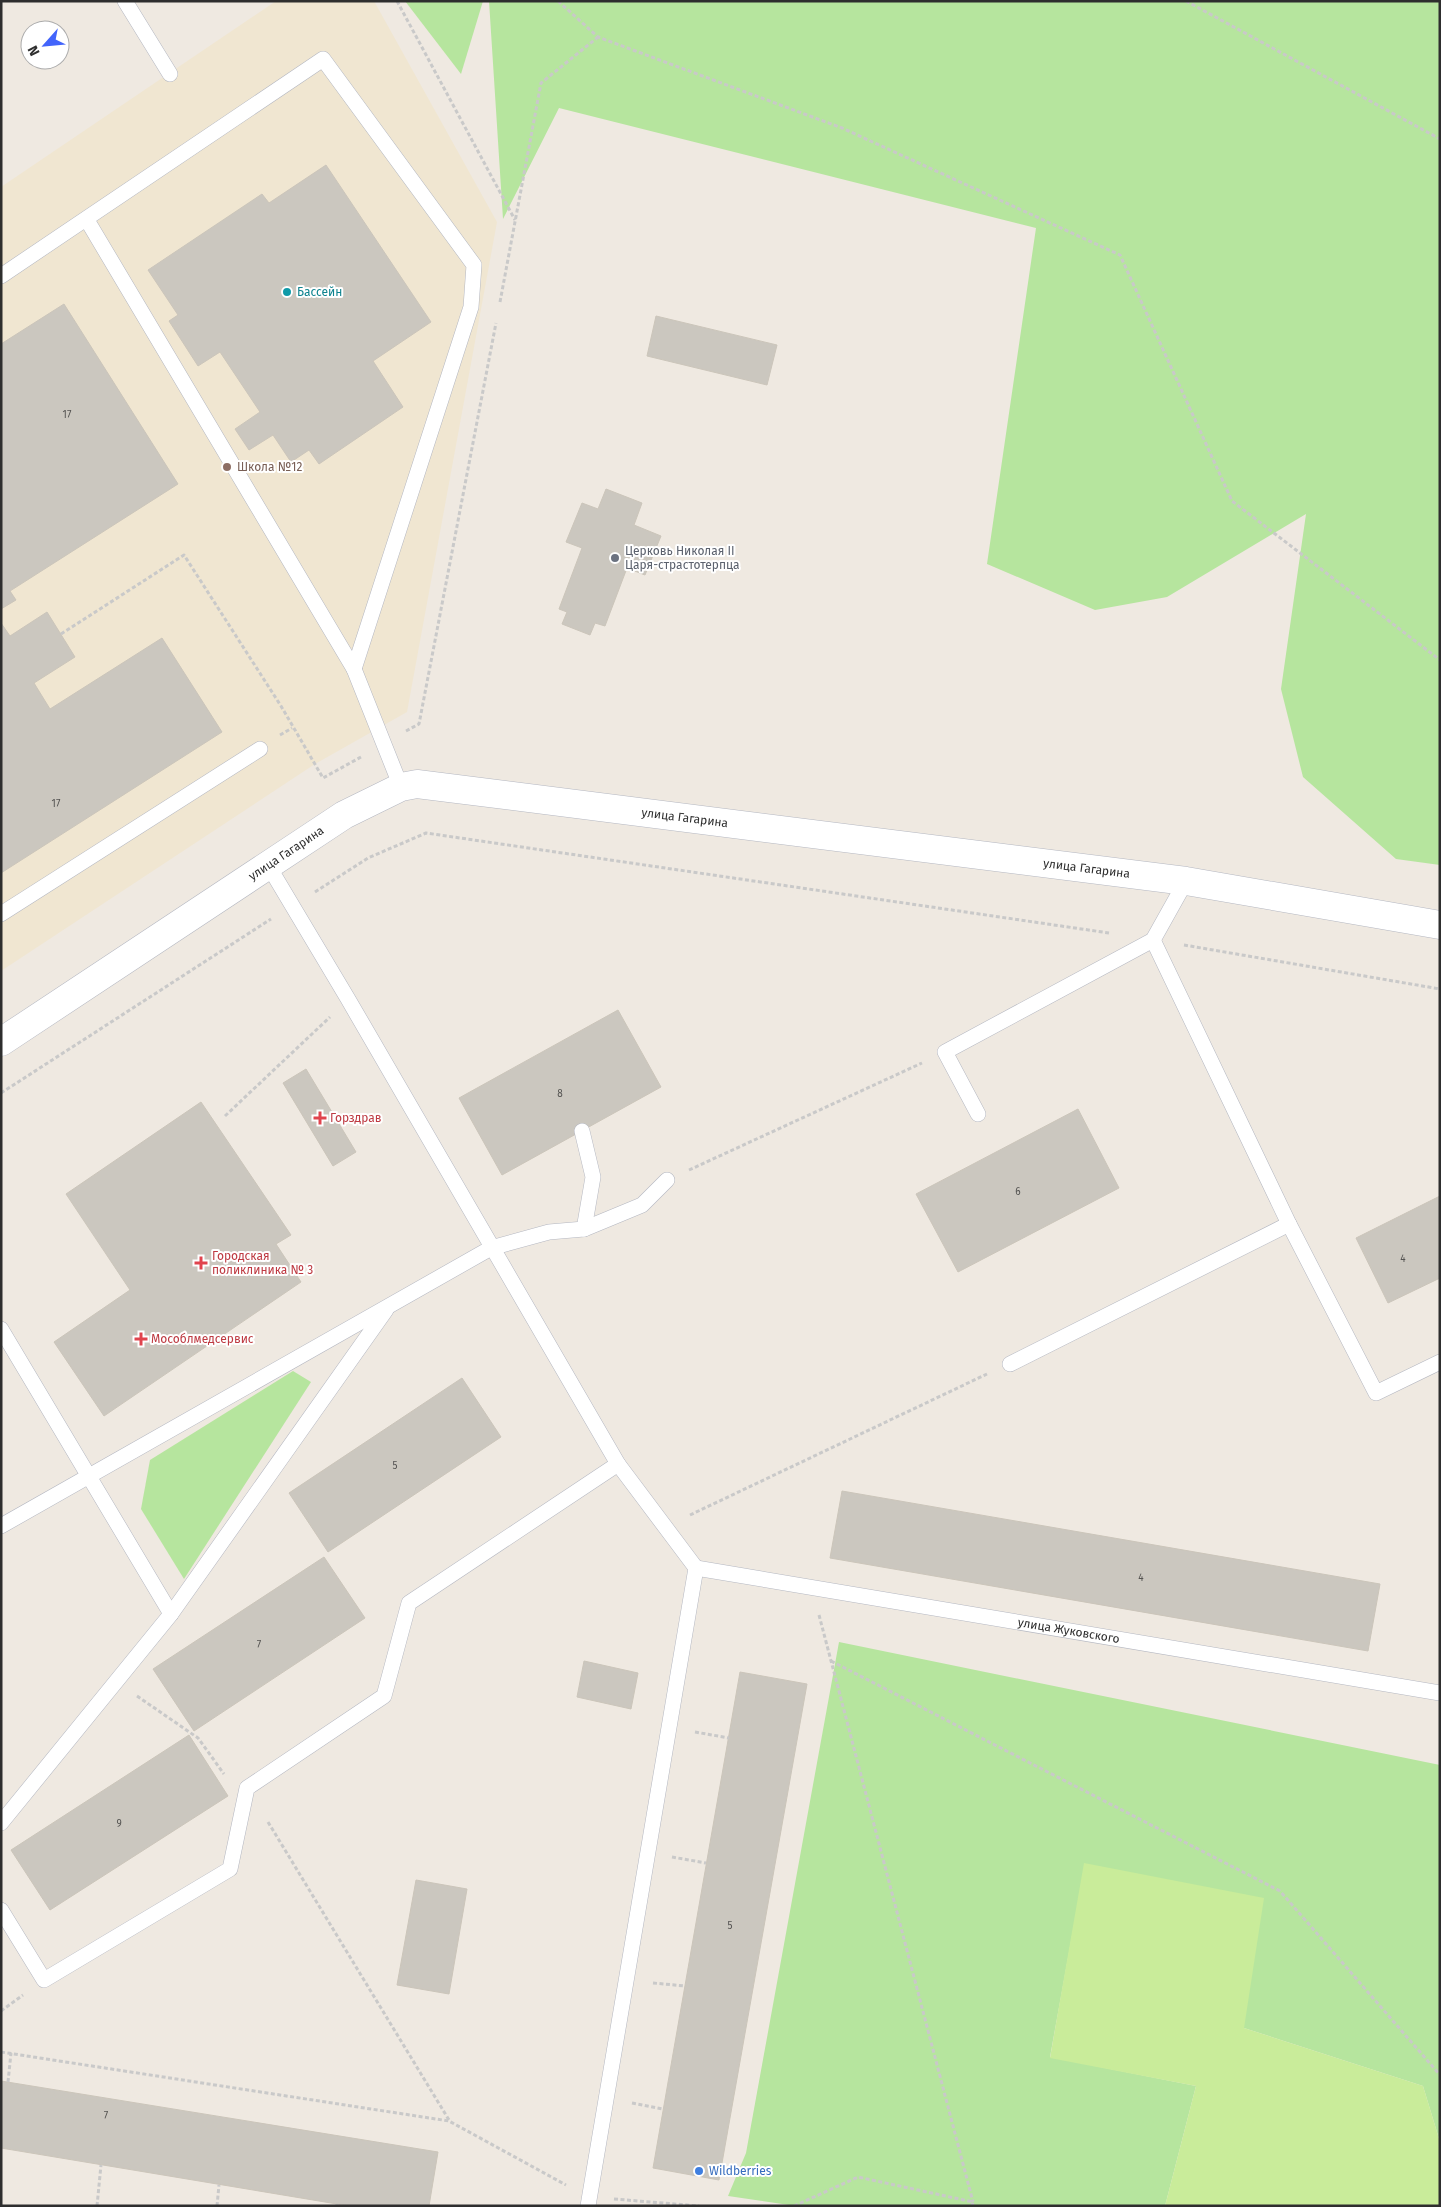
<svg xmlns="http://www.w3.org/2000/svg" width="1441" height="2207" font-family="'Fira Sans',sans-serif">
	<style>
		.education { fill: #f0e6d1 }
		.green { fill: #b6e59e }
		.pitch { fill: #c9ec9a }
		.building { fill: #cbc7bf; stroke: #cbc5ba }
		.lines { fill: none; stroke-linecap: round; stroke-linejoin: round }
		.lane-casing { stroke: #b4b7c1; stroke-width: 16 }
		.street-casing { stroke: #b4b7c1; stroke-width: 29 }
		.path { stroke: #c9c9c9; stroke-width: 3; stroke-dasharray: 4 2.5; stroke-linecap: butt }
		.lane { stroke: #fff; stroke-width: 15 }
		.street { stroke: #fff; stroke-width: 28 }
		.culture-dot { fill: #0f9aa8; stroke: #fff; stroke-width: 2 }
		.education-dot { fill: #8d6e63; stroke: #fff; stroke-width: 2 }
		.worship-dot { fill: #6b7280; stroke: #fff; stroke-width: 2 }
		.health-dot { fill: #e0444e; stroke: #fff; stroke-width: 2 }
		.shop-dot { fill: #3f7fe0; stroke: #fff; stroke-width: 2 }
		.labels { text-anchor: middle; stroke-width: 4; stroke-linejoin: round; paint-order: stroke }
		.number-label { font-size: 10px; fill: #555452 }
		.culture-label { font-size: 12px; fill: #0d838f; stroke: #fff; text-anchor: start }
		.education-label { font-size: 12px; fill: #785e54; stroke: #fff; text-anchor: start }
		.worship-label { font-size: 12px; fill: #5b616d; stroke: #fff; text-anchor: start }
		.street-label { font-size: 12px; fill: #2e2e2e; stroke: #fff }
		.health-label { font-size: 12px; fill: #be3a42; stroke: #fff; text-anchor: start }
		.shop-label { font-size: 12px; fill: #366cbe; stroke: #fff; text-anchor: start }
	</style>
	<rect width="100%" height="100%" fill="#efe9e1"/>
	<polygon class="education" points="276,1 374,1 497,222 407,712 315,764 1,971 1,187"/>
	<g class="green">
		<polygon points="405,1 483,1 461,74"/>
		<polygon points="489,1 1440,1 1440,865 1396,859 1303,777 1281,689 1306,514 1167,597 1095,610 987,564 1036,228 559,108 503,219"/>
		<polygon points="293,1371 311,1382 184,1579 141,1509 150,1460"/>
		<polygon points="839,1642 1440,1765 1440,2142 1423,2086 1244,2028 1085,1864 1050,2057 1196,2086 1165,2206 796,2206 728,2196 746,2153"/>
	</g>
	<polygon class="pitch" points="1084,1863 1264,1898 1244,2028 1423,2086 1440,2142 1440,2206 1165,2206 1196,2086 1050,2058"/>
	<g class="building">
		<polygon points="326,165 431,322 373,361 403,407 319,464 309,450 291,462 273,435 249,450 235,429 260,412 220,352 198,366 169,321 178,315 148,270 262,194 269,203"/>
		<polygon points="64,304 178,484 10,591 16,600 1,609 1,344"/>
		<polygon points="656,316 777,345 767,385 647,356"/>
		<polygon points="606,489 642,503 634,525 661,536 645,575 627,568 605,626 595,623 590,635 562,624 567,612 559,609 582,548 566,542 582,503 598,509"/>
		<polygon points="47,612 75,657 34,683 50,709 162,638 222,732 1,873 1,623 10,636"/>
		<polygon points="618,1010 661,1087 502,1175 459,1098"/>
		<polygon points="306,1069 356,1152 333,1166 283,1083"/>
		<polygon points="201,1102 291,1235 276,1244 301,1282 104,1416 54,1342 130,1290 66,1194"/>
		<polygon points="1078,1109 1119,1188 958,1272 916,1194"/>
		<polygon points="1440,1196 1440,1278 1388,1303 1356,1238"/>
		<polygon points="462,1378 501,1437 328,1552 289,1493"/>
		<polygon points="842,1491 1380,1584 1368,1651 830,1558"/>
		<polygon points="324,1557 365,1618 194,1731 153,1669"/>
		<polygon points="584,1661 638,1673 631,1709 577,1697"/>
		<polygon points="740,1672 807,1684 719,2180 653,2168"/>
		<polygon points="189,1735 228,1796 50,1910 11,1850"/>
		<polygon points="416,1880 467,1889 449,1994 397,1985"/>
		<polygon points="1,2081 438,2152 429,2206 349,2206 1,2148"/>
	</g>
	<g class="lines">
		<defs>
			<g id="lane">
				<polyline points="125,1 170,74"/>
				<polyline points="87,220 354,669 401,787"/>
				<polyline points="1,276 323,59 474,265 471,307 354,669"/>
				<polyline points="268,865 348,999 618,1464 696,1568 588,2206"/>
				<polyline points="1,914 260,749"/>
				<polyline points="1153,940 1289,1224 1376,1393 1440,1362"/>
				<polyline points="978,1114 945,1052 1153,940 1186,881"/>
				<polyline points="582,1131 593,1177 584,1229"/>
				<polyline points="1,1329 171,1614"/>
				<polyline points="1010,1364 1289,1224"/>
				<polyline points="1,1526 491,1248 549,1232 584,1229 642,1205 667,1180"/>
				<path id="s1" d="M696,1568L1440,1693"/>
				<polyline points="1,1823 171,1614 386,1310"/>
				<polyline points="1,1910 44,1980 230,1869 247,1788 384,1696 409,1603 618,1464"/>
			</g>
			<g id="street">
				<path id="s2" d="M1,1042L344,815L401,787L417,784L1186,881L1440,925"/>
			</g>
		</defs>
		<use href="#lane" class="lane-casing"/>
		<use href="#street" class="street-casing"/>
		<g class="path">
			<polyline points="397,1 515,220"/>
			<polyline points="558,1 598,37 842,128 1120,255 1232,501 1440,660"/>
			<polyline points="1186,1 1440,139"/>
			<polyline points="500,302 541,83 598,37"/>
			<polyline points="61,634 184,555 281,706 323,778 361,757"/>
			<polyline points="406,731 419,724 496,323"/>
			<polyline points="280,735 292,728"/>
			<polyline points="315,892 368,858 426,833 1109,933"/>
			<polyline points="1184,945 1440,989"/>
			<polyline points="1,1093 271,919"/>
			<polyline points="225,1116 330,1017"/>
			<polyline points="689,1170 922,1063"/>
			<polyline points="690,1515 987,1374"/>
			<polyline points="819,1615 973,2202"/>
			<polyline points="831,1661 1280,1891 1440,2075"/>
			<polyline points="137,1696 198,1738 224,1774"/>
			<polyline points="695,1732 729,1738"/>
			<polyline points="268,1822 449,2120"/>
			<polyline points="672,1857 706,1863"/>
			<polyline points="653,1983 685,1986"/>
			<polyline points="1,2011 23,1995"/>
			<polyline points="1,2052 449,2121 566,2185"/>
			<polyline points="8,2082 11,2053"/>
			<polyline points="632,2103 663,2109"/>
			<polyline points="614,2199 699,2206"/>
			<polyline points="97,2206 101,2165"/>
			<polyline points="217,2206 219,2185"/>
			<polyline points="337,2206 337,2204"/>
			<polyline points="794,2206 858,2177 973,2202 972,2206"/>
		</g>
		<use href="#lane" class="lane"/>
		<use href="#street" class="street"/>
	</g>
	<circle class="culture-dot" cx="287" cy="292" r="5"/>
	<circle class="education-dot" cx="227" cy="467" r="5"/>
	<circle class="worship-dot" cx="615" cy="558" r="5"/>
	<g class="health-dot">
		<path d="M317.5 1110.5h5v5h5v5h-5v5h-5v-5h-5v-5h5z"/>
		<path d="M198.5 1255.5h5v5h5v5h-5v5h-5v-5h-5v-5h5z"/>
		<path d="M138.5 1331.5h5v5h5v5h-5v5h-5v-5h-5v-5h5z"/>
	</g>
	<circle class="shop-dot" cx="699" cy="2171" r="5"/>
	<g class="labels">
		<g class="number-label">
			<text x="67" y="418">17</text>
			<text x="56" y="807">17</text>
			<text x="560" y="1097">8</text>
			<text x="1018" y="1195">6</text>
			<text x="1403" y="1262">4</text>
			<text x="395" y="1469">5</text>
			<text x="1141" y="1581">4</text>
			<text x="259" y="1648">7</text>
			<text x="119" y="1827">9</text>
			<text x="730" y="1929">5</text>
			<text x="106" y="2119">7</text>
		</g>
		<g class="culture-label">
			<text x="297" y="296">Бассейн</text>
		</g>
		<g class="education-label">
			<text x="237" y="471">Школа №12</text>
		</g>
		<g class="worship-label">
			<text x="625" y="555">Церковь Николая II<tspan x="625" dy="14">Царя-страстотерпца</tspan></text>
		</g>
		<g class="street-label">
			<text dy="4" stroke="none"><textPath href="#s2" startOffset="761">улица Гагарина</textPath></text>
			<text dy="4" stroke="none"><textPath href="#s2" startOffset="342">улица Гагарина</textPath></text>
			<text dy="4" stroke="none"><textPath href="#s2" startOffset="1166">улица Гагарина</textPath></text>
			<text dy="4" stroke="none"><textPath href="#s1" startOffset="378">улица Жуковского</textPath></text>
		</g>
		<g class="health-label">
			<text x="330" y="1122">Горздрав</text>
			<text x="212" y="1260">Городская<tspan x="212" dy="14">поликлиника № 3</tspan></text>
			<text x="151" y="1343">Мособлмедсервис</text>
		</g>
		<g class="shop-label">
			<text x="709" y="2175">Wildberries</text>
		</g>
	</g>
	<rect width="1441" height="2207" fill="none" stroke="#2e2e2e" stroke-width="5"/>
	<g transform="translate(45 45) rotate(243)"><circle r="24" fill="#ffffff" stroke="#ababab"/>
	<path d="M0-4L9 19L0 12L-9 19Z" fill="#4264fb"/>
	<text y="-8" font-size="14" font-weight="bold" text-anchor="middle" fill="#2e2e2e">N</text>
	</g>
</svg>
